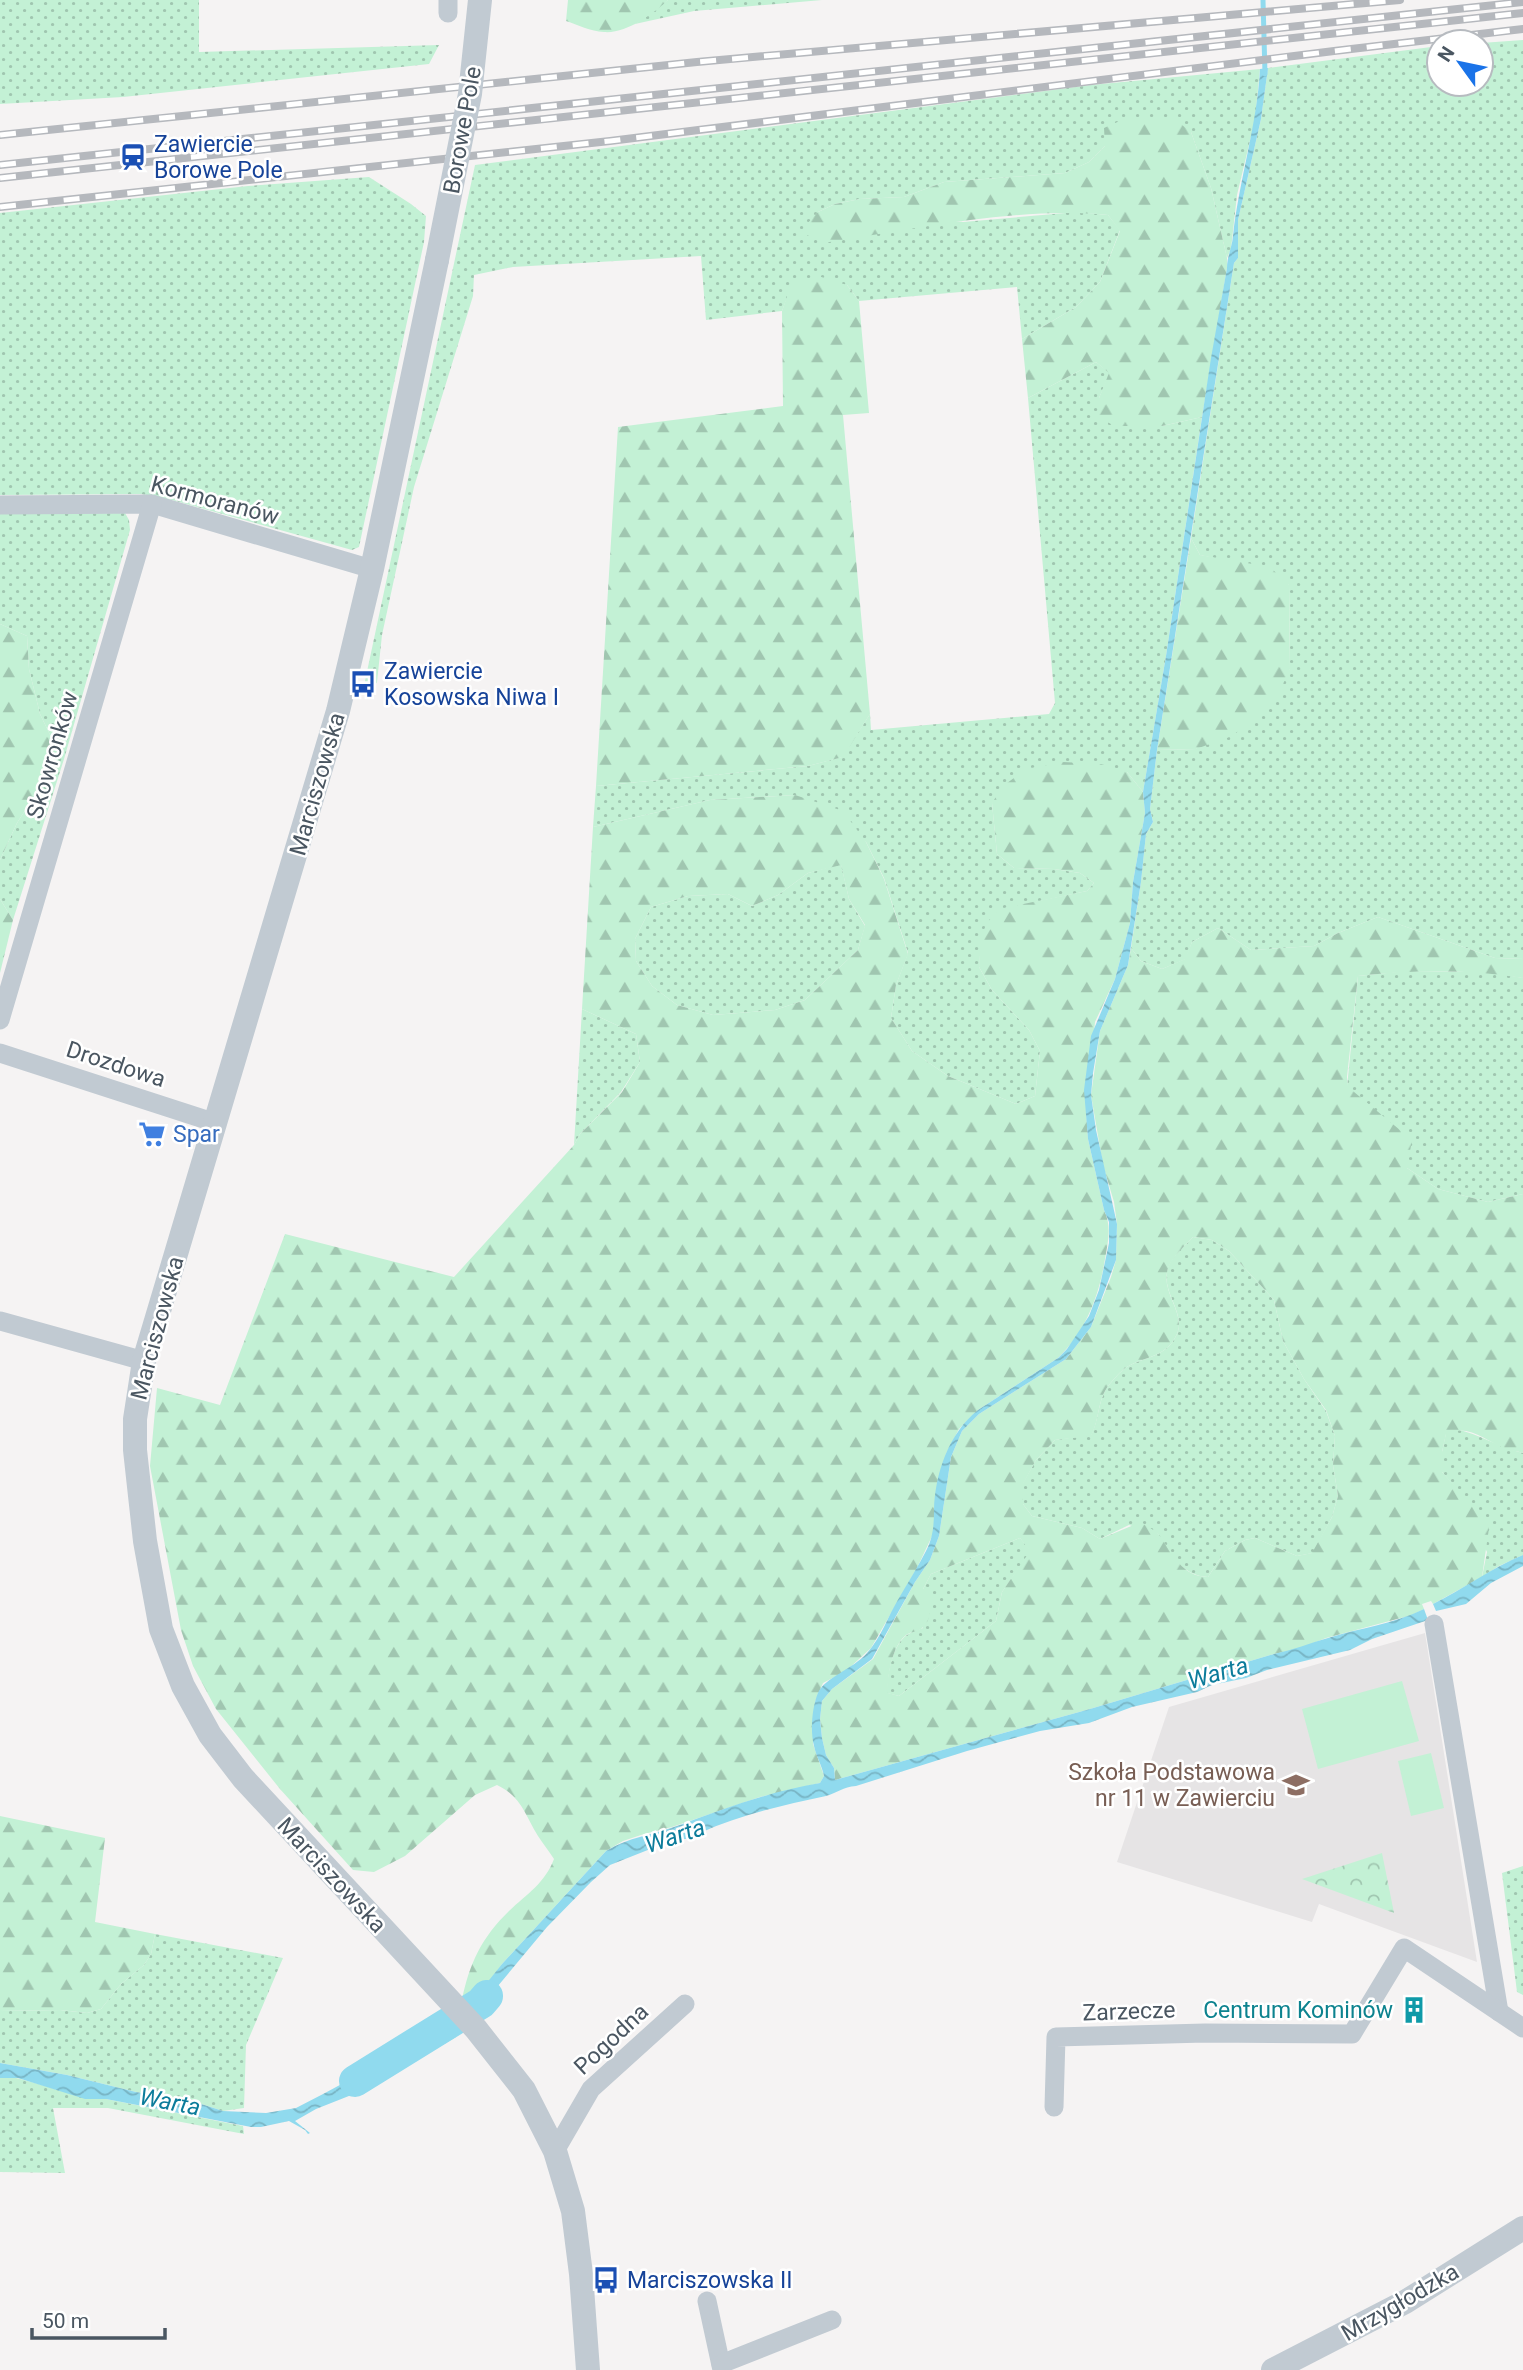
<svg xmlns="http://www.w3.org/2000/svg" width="1523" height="2370" font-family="Roboto,sans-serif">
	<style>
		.education { fill: #e6e4e5 }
		.grass { fill: url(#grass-dots) }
		.forest { fill: url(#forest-firs); fill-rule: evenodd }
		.park { fill: url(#park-crowns) }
		.pitch { fill: #c3f1d5 }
		.water { fill: url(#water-waves) }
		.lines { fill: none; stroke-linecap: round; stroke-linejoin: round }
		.stream { stroke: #90daee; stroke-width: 5 }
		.river { stroke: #90daee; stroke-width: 32 }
		.minor { stroke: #c1cad2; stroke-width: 19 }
		.tertiary { stroke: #c1cad2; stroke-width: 24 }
		.rail-casing { stroke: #b5b8bd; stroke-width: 8 }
		.rail { stroke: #fff; stroke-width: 5; stroke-dasharray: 16; stroke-linecap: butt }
		.tertiary-bridge { stroke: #c1cad2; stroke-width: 24 }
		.labels { text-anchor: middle; stroke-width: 5; stroke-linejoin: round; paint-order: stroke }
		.street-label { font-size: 23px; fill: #4a5661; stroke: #fff }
		.transit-label { font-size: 23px; fill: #164399; stroke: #fff; text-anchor: start }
		.shop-label { font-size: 23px; fill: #366cbe; stroke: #fff; text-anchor: start }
		.education-label { font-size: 23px; fill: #785e54; stroke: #fff; text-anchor: end }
		.culture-label { font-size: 23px; fill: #0d838f; stroke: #fff; text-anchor: end }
		.water-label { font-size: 24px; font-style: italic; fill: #0c7c9b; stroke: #fff }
	</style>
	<defs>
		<pattern id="grass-dots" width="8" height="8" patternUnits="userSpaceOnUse" patternTransform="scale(1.75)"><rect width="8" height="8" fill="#c3f1d5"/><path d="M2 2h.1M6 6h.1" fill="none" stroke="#a0c6b0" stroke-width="1.8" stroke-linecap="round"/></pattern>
		<pattern id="forest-firs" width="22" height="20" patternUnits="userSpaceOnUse" patternTransform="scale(1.75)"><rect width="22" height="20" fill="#c3f1d5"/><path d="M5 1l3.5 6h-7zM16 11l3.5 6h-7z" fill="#a0c6b0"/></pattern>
		<pattern id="park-crowns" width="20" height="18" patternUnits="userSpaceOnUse" patternTransform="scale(1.75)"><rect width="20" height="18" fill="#c3f1d5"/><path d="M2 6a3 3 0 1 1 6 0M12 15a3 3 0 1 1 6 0" fill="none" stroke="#a0c6b0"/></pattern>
		<pattern id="water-waves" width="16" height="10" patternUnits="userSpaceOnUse" patternTransform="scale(1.75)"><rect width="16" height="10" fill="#90daee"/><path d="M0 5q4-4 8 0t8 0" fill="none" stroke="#78b4c4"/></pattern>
	</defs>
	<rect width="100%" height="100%" fill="#f5f3f3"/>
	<polygon class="education" points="1425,1633 1477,1962 1319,1904 1312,1922 1117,1862 1169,1707"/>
	<g class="grass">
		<polygon points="0,0 199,0 199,52 439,45 429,64 123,97 0,104"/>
		<polygon points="668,0 822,0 694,11 635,24"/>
		<polygon points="1523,40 1523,959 1495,958 1378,917 1338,933 1314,946 1251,950 1218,928 1192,942 1186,959 1162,969 1141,961 1131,948 1141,882 1146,834 1153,822 1150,809 1157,750 1196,749 1290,669 1289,585 1228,561 1200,555 1191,538 1234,263 1238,258 1238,220 1261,119 1268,68 1439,46 1439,84 1481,84 1481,43"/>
		<polygon points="1260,69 1255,120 1237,195 1231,249 1227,258 1211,188 1191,132 1105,146 1089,162 1065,173 944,182 904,197 860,199 835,204 818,212 963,222 1077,212 1108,215 1120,230 1100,282 1076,307 1022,339 1017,287 859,301 847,285 793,282 782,311 706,320 701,256 513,267 474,275 473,296 414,487 382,635 377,682 371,692 362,695 475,165 1091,85"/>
		<polygon points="369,177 411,204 426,216 424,242 359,547 352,550 172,500 141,494 0,495 0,213 248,186"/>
		<polygon points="1096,362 1110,373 1099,398 1162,426 1202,417 1166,656 1143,792 1127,772 992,803 997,854 1014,868 1054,869 1080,873 1094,883 1087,891 999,910 987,924 981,943 979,967 992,990 1029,1030 1040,1051 1035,1096 1016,1104 948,1076 912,1051 891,1018 896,985 908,953 884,878 866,842 795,795 710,800 593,827 596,786 808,766 842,757 870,714 871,730 1049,714 1055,703 1028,398"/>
		<polygon points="125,513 129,520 130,530 64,759 13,920 0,899 0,860 17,823 54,765 53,741 40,714 29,669 27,636 0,624 0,514"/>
		<polygon points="841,864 849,899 865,926 858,950 805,1000 775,1010 713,1015 677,1005 652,986 636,961 635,939 651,907 688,896 728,894 752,906 778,895 808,873"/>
		<polygon points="1406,971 1490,972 1523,978 1523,1194 1488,1202 1438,1189 1407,1168 1347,1087 1358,976"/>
		<polygon points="582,1009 636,1034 640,1062 621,1092 580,1134 574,1145"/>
		<path d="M1193,1237L1212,1240L1229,1251L1274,1300L1283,1341L1304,1379L1326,1411L1335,1436L1333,1465L1338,1496L1332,1517L1313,1553L1297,1556L1255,1538L1245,1540L1225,1551L1208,1577C1183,1576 1169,1554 1158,1534L1129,1525L1100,1539L1082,1528L1032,1516L1023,1504V1483L1036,1460L1055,1440L1091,1435C1100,1419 1097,1400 1109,1385C1113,1380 1119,1373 1124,1369C1142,1356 1166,1359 1177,1334C1187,1310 1155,1288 1171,1261C1176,1253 1186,1245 1193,1237Z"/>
		<path d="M1455,1429C1480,1434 1498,1447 1523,1453V1555L1499,1566L1482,1577L1487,1552L1456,1488L1442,1472V1452L1446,1433Z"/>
		<path d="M1020,1538L1031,1551L1002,1592L996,1621L899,1696L887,1693C887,1676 892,1645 907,1635C911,1632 918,1630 923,1628V1589L931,1574Z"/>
		<polygon points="1523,1866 1523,1995 1517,1992 1502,1873"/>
		<polygon points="155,1934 283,1958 246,2045 244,2108 223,2111 192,2101 136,2092 67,2075 0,2063 0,2011 60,2010 87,2013 101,2009 121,1984 144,1965 151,1954"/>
		<path d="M3,2076C38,2080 69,2098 106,2099L243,2126L244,2134L108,2108H53L65,2173L0,2172V2078Z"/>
	</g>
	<g class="forest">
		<path d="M568,0H668C653,14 626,34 604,32C590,31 578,25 566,21Z"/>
		<path d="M1142,117L1177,121L1191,132L1211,188L1227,258V268L1202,417L1162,426H1114L1098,416L1099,398L1109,373L1096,362L1028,398L1022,339L1076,307L1100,282L1120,231L1108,215C1019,206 912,230 823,243L803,233L806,225L818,212L835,204L860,199L904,197L944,182L1065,173L1089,162L1105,146L1104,128L1122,120Z"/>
		<polygon points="818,276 847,285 859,301 869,413 843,415 870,714 843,757 808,766 596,786 618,427 783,406 782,311 792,282"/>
		<polygon points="1191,538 1200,555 1270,567 1289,585 1290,669 1275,701 1232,736 1196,749 1157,750"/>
		<polygon points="0,624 27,636 29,669 40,714 53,741 54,765 17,823 0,860"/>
		<path d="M1063,762L1101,764L1127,772L1143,792L1145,813L1133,882L1130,923L1115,979L1095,1022L1086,1109L1088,1139L1104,1210C1112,1227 1108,1241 1105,1259C1099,1296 1086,1331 1058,1358L978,1410L959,1429L946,1454L934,1510L936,1519L933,1534L917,1568L871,1648L846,1671L823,1683L815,1702L813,1744L824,1776L820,1783L760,1797L672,1827L644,1834L623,1841L606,1851L502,1964L475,2001L470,2004L462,2000C469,1964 482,1937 509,1911C527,1894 545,1883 554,1859C549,1851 543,1844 538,1836C524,1814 522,1797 497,1785L475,1795L405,1856L374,1872L353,1870L280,1789L216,1709L193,1666L181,1630L150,1466L157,1388L220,1405L285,1234L454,1277L574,1145L580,1134L622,1092L640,1062L636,1034L582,1009L593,827L710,800L795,795L843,811L866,842L884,879L908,954L896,985L891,1018L912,1051L948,1076L1016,1104L1035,1096L1040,1051L1029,1030L992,990L979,967L980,943L986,924L999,909L1087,891L1094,883L1080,873L1054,869L1014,868L997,854L992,803L1003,786L1026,769ZM841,865L849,899L865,925L858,950L805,1000L775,1010L713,1015L677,1005L652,986L636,961L635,939L651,907L688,896L728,894L752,906L778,895L808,873Z"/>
		<polygon points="0,899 13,920 0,973"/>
		<path d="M1378,917L1495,958L1523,959V978C1468,969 1413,970 1358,976L1347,1077L1348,1087L1412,1140L1407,1168L1438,1189L1488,1202L1523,1194V1453C1517,1451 1511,1451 1506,1449C1486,1441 1468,1423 1446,1434L1442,1452V1472L1478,1511L1489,1528L1482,1577L1433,1604L1431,1601L1422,1604L1424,1609L1412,1615L1326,1638L1298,1649L1274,1654L1090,1709L835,1780L834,1768L826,1755L822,1738L820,1719L822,1701L832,1689L873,1659L915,1582L930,1560L939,1536L951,1457L962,1431L979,1414L1066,1359L1091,1327L1111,1277L1116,1260L1117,1224L1114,1202L1103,1165L1091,1095L1100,1031L1128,965L1131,948L1141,961L1162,969L1185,959L1192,942L1218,928L1251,950L1314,946L1338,933ZM1193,1237L1212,1240L1229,1251L1274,1300L1283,1341L1304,1379L1326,1410L1335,1436L1333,1465L1338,1496L1332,1517L1312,1553L1297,1556L1255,1538L1245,1540L1225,1551L1208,1577C1181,1576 1173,1554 1159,1535C1155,1530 1146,1526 1141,1522L1100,1539L1082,1528L1032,1516L1023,1504V1484L1036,1460L1055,1440L1091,1436C1100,1419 1097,1400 1109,1385C1113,1380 1119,1373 1124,1369C1142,1356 1166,1359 1177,1334C1187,1311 1155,1288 1171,1262C1176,1253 1186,1245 1193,1237ZM1020,1538L1030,1551L1002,1592L996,1621L899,1696L888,1693C887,1677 892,1647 905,1636C909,1632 916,1632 921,1629C931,1622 930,1610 930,1599L923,1589L931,1574Z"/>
		<polygon points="0,1816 105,1838 95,1922 155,1934 151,1954 144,1965 121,1984 101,2009 87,2013 60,2010 0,2011"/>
	</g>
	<polygon class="park" points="1382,1853 1394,1913 1302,1879"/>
	<g class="pitch">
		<polygon points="1402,1681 1419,1741 1318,1769 1302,1709"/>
		<polygon points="1431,1753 1444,1808 1411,1816 1398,1761"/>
	</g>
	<g class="water">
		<path d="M1268,68L1261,119L1238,220V258L1234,263L1157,750L1150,809L1153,822L1146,834L1141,882L1128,965L1100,1031L1093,1073L1091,1095L1096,1130L1117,1224L1116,1260L1091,1327L1066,1359L979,1414L962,1431L951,1457L939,1536L930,1560L915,1582L872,1659L832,1689L822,1701L820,1719L822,1738L826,1755L834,1768L835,1780L1090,1709L1274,1654C1293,1650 1310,1643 1328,1638C1360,1628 1393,1624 1424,1609L1428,1620L1372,1639L1350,1650L1267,1670L1246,1678L1212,1685L1197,1692L1132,1707L1089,1723L1040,1731L967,1751L856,1786C843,1787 837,1793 826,1796C783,1805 740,1815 700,1833L697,1838L673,1840L610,1865L591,1882L547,1927L477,2011L470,2004L502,1964L606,1851C629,1837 652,1835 677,1826C724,1809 771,1791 820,1783L824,1776C822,1766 816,1756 814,1746C810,1731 812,1707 818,1693C824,1678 853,1669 867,1653C881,1638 888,1616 899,1598C908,1582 918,1567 926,1551C933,1538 934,1525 934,1510C935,1473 949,1433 978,1410L1058,1358L1067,1349L1089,1316L1099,1290L1109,1243V1222L1104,1210L1088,1139L1084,1090L1091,1036L1115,979L1130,923L1133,882L1145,813L1143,792L1166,656L1211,358L1227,268C1227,256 1232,248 1233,236C1239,180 1257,126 1260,69Z"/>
		<path d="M1523,1555V1566L1491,1583L1466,1604L1436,1611L1433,1604C1464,1589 1491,1568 1523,1555Z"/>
		<polygon points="438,2018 456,2037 413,2062 402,2042"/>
		<polygon points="387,2051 398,2072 359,2092 316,2109 295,2121 310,2133 308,2134 305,2130 289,2121 261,2127 251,2127 106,2099 85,2099 18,2078 0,2078 0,2063 67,2075 136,2092 192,2101 223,2111 266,2113 296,2108 325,2093 375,2066"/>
	</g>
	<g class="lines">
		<polyline class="stream" points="1263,0 1265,74"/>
		<polyline class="river" points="355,2081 481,2003 487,1996"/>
		<g class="minor">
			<polyline points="448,13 448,0"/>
			<polyline points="0,505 152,504 372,569"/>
			<polyline points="0,1020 152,504"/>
			<polyline points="0,1053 216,1123"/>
			<polyline points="0,1321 144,1361"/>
			<polyline points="1434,1624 1499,2012"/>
			<polyline points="1054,2107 1056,2037 1205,2033 1352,2034 1404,1948 1523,2028"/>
			<polyline points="555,2151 591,2089 685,2004"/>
			<polyline points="707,2301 722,2370"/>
			<polyline points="721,2364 832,2320"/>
		</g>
		<g class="tertiary">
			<polyline points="437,260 372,569 338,711 144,1361 135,1419 135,1450 145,1541 161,1629 183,1686 210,1735 243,1778 476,2029 524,2090 555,2151 573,2211 581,2274 588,2370"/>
			<polyline points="1273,2370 1405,2302 1523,2228"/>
		</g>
		<defs>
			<g id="rail">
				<polyline points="0,135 697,62 1400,0"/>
				<polyline points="0,165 1523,2"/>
				<polyline points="0,178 1523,13"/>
				<polyline points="0,207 610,141 1334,51 1523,29"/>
			</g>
		</defs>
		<use href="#rail" class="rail-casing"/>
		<use href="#rail" class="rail"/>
		<polyline class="tertiary-bridge" points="437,260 470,94 480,0"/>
	</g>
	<defs>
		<symbol id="station-bare" viewBox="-9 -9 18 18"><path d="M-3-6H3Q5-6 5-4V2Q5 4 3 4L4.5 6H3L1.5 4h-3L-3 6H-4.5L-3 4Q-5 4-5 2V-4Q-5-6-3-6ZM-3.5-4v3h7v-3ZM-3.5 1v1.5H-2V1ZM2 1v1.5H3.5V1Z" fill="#1a4fb4" stroke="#fff" stroke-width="2.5" paint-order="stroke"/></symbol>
		<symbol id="bus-bare" viewBox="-9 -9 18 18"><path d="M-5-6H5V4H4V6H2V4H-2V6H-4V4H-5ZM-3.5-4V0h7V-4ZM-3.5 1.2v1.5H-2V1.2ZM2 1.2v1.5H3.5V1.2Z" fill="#1a4fb4" stroke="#fff" stroke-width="2.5" paint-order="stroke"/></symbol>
		<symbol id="supermarket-bare" viewBox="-9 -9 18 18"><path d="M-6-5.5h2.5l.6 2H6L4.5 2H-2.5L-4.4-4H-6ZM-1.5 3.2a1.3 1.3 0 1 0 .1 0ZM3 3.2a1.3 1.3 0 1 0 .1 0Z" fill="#3f7fe0" stroke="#fff" stroke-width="2.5" paint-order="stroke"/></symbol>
		<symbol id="school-bare" viewBox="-9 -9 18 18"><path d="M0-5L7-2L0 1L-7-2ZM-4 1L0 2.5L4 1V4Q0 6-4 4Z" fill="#8d6e63" stroke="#fff" stroke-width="2.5" paint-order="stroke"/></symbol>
		<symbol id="building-bare" viewBox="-9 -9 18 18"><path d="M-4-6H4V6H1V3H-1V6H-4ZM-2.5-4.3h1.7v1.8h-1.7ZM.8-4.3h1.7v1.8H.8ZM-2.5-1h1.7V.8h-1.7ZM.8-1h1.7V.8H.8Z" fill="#0f9aa8" stroke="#fff" stroke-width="2.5" paint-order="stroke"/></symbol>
	</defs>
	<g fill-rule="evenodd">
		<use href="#station-bare" x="114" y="138" width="38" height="38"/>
		<use href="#bus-bare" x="344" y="665" width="38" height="38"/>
		<use href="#supermarket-bare" x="133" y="1115" width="38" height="38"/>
		<use href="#school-bare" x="1277" y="1766" width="38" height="38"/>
		<use href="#building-bare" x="1395" y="1991" width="38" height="38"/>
		<use href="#bus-bare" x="587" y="2261" width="38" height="38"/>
	</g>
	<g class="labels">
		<g class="street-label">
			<text transform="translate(462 130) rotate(-80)" y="8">Borowe Pole</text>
			<text transform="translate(215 500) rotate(15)" y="8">Kormoranów</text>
			<text transform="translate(52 755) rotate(-74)" y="8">Skowronków</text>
			<text transform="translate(317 784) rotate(-74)" y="8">Marciszowska</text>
			<text transform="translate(116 1064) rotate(18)" y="8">Drozdowa</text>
			<text transform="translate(157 1328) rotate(-75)" y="8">Marciszowska</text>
			<text transform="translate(332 1875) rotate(47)" y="8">Marciszowska</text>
			<text transform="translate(1129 2011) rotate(-2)" y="8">Zarzecze</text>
			<text transform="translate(611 2039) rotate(-43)" y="8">Pogodna</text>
			<text transform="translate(1400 2302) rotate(-30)" y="8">Mrzygłodzka</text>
		</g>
		<g class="transit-label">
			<text x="154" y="152">Zawiercie<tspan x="154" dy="26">Borowe Pole</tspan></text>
			<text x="384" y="679">Zawiercie<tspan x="384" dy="26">Kosowska Niwa I</tspan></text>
			<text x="627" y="2288">Marciszowska II</text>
		</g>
		<g class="shop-label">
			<text x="173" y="1142">Spar</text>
		</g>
		<g class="education-label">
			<text x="1275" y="1780">Szkoła Podstawowa<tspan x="1275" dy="26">nr 11 w Zawierciu</tspan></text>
		</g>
		<g class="culture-label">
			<text x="1393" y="2018">Centrum Kominów</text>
		</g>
		<g class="water-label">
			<text transform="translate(1218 1673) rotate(-16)" y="8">Warta</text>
			<text transform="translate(675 1836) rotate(-18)" y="8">Warta</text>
			<text transform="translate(170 2102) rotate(11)" y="8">Warta</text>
		</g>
	</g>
	<g transform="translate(1460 63) rotate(303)"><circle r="33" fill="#ffffff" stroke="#b7bbc0" stroke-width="2"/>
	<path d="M0-5L12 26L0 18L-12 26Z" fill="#1a73e8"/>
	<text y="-10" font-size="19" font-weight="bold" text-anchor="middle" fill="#4a5661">N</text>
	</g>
	<path d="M32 2328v10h133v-10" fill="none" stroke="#4a5661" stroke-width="3.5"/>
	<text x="42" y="2328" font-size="21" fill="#4a5661" stroke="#ffffff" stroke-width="5" paint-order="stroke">50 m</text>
</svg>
